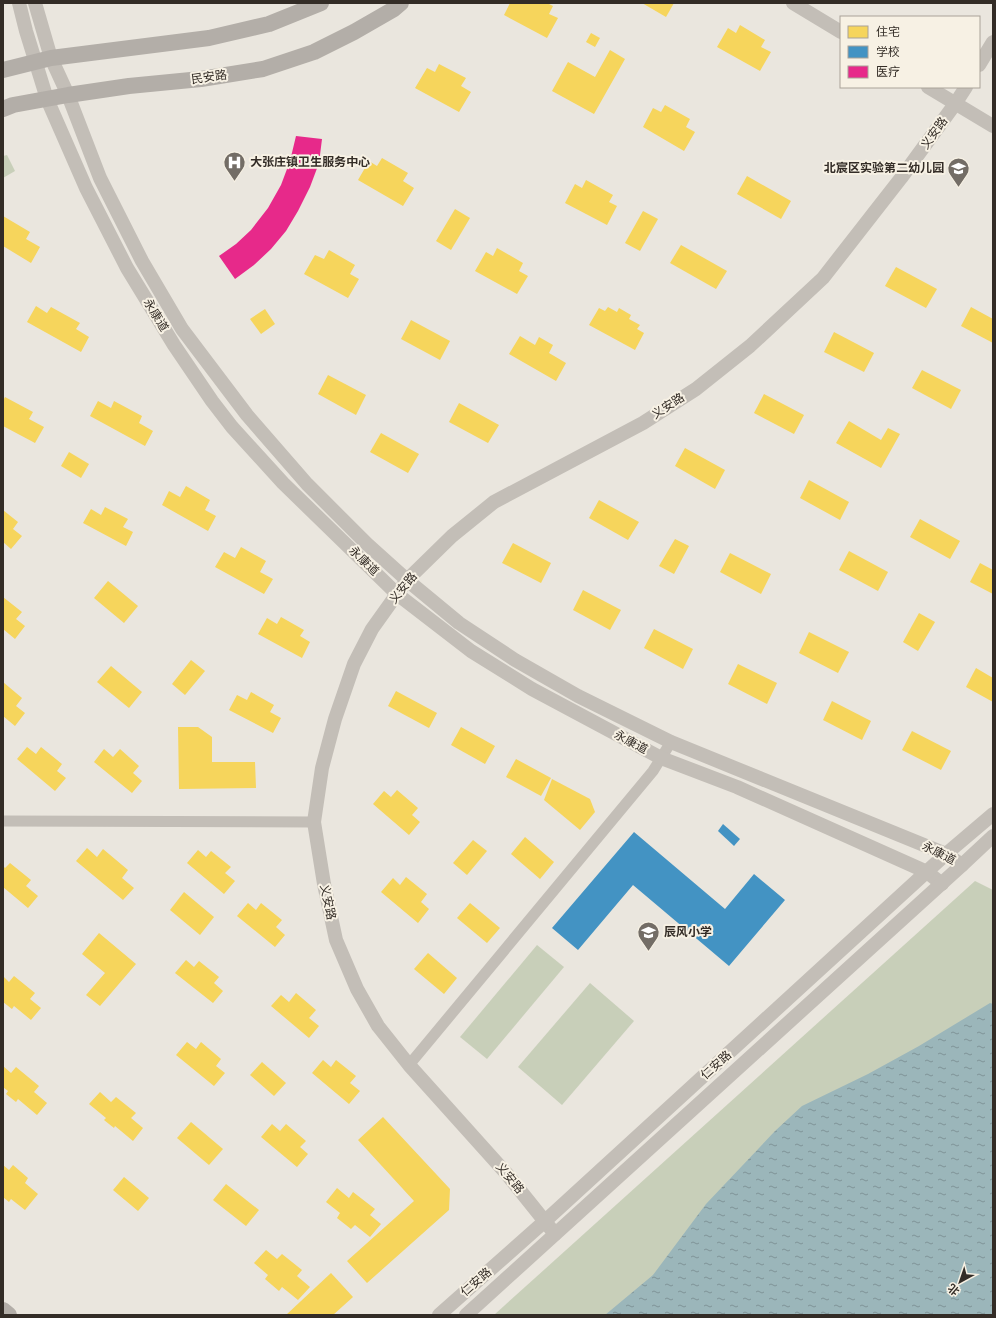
<svg xmlns="http://www.w3.org/2000/svg" width="996" height="1318" font-family="Poppins,'Noto Sans SC',sans-serif">
	<style>
		.green { fill: #c8cfb9 }
		.water { fill: url(#water-ripples) }
		.homes { fill: #f6d55c }
		.schools { fill: #4393c3 }
		.health { fill: #e7298a }
		.lines { fill: none; stroke-linecap: round; stroke-linejoin: round }
		.minor { stroke: #c3beb7; stroke-width: 11 }
		.tertiary { stroke: #c3beb7; stroke-width: 14 }
		.secondary { stroke: #b3aea8; stroke-width: 16 }
		.labels { text-anchor: middle; stroke-width: 4; stroke-linejoin: round; paint-order: stroke }
		.street-label { font-size: 12px; fill: #332c26; stroke: #f7f1e4 }
		.poi-label { font-size: 12px; font-weight: bold; fill: #332c26; stroke: #f7f1e4; text-anchor: start }
	</style>
	<defs>
		<pattern id="water-ripples" width="26" height="14" patternUnits="userSpaceOnUse"><rect width="26" height="14" fill="#9bb6ba"/><path d="M2 4q2-2 4 0t4 0M15 11q2-2 4 0t4 0" fill="none" stroke="#7f9497"/></pattern>
	</defs>
	<rect width="100%" height="100%" fill="#eae6de"/>
	<g class="green">
		<polygon points="7,155 15,171 3,178 3,156"/>
		<polygon points="975,881 993,890 993,1315 494,1315"/>
		<polygon points="537,945 564,967 487,1059 460,1037"/>
		<polygon points="590,983 634,1021 562,1105 518,1067"/>
	</g>
	<polygon class="water" points="990,1003 993,1004 993,1315 605,1315 653,1275 706,1204 775,1131 802,1106 868,1074 919,1046"/>
	<g class="homes">
		<polygon points="510,3 547,3 553,6 549,14 558,18 547,38 504,15"/>
		<polygon points="642,3 674,3 666,17"/>
		<polygon points="740,25 765,40 761,47 771,52 760,71 717,47 728,28 736,33"/>
		<polygon points="591,33 600,38 595,47 586,42"/>
		<polygon points="610,50 625,59 594,114 552,91 568,62 595,77"/>
		<polygon points="439,64 466,78 461,86 471,92 459,112 415,88 427,68 435,72"/>
		<polygon points="665,105 690,119 686,127 695,132 684,151 643,127 653,108 661,112"/>
		<polygon points="382,158 408,173 403,181 414,188 403,206 358,180 369,161 377,166"/>
		<polygon points="747,176 791,201 781,219 737,194"/>
		<polygon points="586,180 613,195 609,202 617,206 607,225 565,203 575,184 582,188"/>
		<polygon points="455,209 470,218 451,250 436,241"/>
		<polygon points="643,211 658,219 640,251 625,243"/>
		<polygon points="3,216 30,232 26,239 40,247 31,263 3,246"/>
		<polygon points="681,245 727,271 716,289 670,263"/>
		<polygon points="497,248 523,263 519,271 528,276 517,294 475,271 486,252 493,256"/>
		<polygon points="329,250 355,265 350,274 359,279 348,298 304,274 315,255 324,259"/>
		<polygon points="896,267 937,289 926,308 885,286"/>
		<polygon points="36,306 47,313 51,307 80,323 76,329 89,337 81,352 27,322"/>
		<polygon points="608,307 617,312 619,308 631,315 629,319 640,325 637,329 644,333 635,350 589,325 599,308 605,311"/>
		<polygon points="971,307 993,319 993,343 961,326"/>
		<polygon points="265,309 275,324 261,334 250,319"/>
		<polygon points="411,320 450,341 440,360 401,339"/>
		<polygon points="834,332 874,353 864,372 824,352"/>
		<polygon points="520,336 535,345 539,337 553,345 549,353 566,363 556,381 509,354"/>
		<polygon points="922,370 961,390 951,409 912,388"/>
		<polygon points="328,375 366,395 356,415 318,394"/>
		<polygon points="764,394 804,415 794,434 754,413"/>
		<polygon points="5,397 33,412 29,419 44,427 35,443 3,426 3,401"/>
		<polygon points="98,401 111,408 114,401 142,416 139,423 153,431 145,446 90,416"/>
		<polygon points="459,403 499,425 488,443 449,422"/>
		<polygon points="849,421 881,440 888,428 900,434 881,468 836,443"/>
		<polygon points="381,433 419,454 408,473 370,452"/>
		<polygon points="685,448 725,470 715,489 675,466"/>
		<polygon points="69,452 89,464 81,478 61,466"/>
		<polygon points="809,480 849,502 840,520 800,498"/>
		<polygon points="186,486 210,500 205,510 216,516 208,531 162,505 169,491 180,497"/>
		<polygon points="599,500 639,522 628,540 589,518"/>
		<polygon points="105,507 128,519 123,527 133,532 126,546 83,523 91,509 101,515"/>
		<polygon points="3,510 18,522 13,529 22,536 11,549 3,542"/>
		<polygon points="920,519 960,541 950,559 910,537"/>
		<polygon points="675,539 689,546 674,574 659,566"/>
		<polygon points="513,543 551,563 541,583 502,563"/>
		<polygon points="241,547 266,561 260,572 273,579 264,594 215,567 224,552 235,558"/>
		<polygon points="849,551 888,572 878,591 839,570"/>
		<polygon points="730,553 771,574 761,594 720,572"/>
		<polygon points="980,563 993,570 993,594 970,582"/>
		<polygon points="108,581 138,606 124,623 94,598"/>
		<polygon points="583,590 621,610 610,630 573,610"/>
		<polygon points="3,597 22,612 16,619 25,626 15,639 3,629"/>
		<polygon points="919,613 935,622 918,651 903,642"/>
		<polygon points="281,617 304,630 300,636 310,642 302,658 258,634 267,618 277,624"/>
		<polygon points="654,629 693,649 683,669 644,648"/>
		<polygon points="809,632 849,652 838,673 799,653"/>
		<polygon points="191,660 205,671 185,695 172,684"/>
		<polygon points="738,664 777,683 767,704 728,684"/>
		<polygon points="111,666 142,692 129,708 97,682"/>
		<polygon points="976,668 993,678 993,702 966,687"/>
		<polygon points="3,682 22,698 16,706 25,713 15,726 3,716"/>
		<polygon points="396,691 437,713 429,728 388,706"/>
		<polygon points="251,692 274,705 270,712 281,718 273,733 229,710 237,695 247,700"/>
		<polygon points="832,701 871,721 862,740 823,720"/>
		<polygon points="178,727 198,727 212,737 212,762 255,762 256,788 179,789"/>
		<polygon points="461,727 495,746 485,764 451,745"/>
		<polygon points="912,731 951,751 941,770 902,750"/>
		<polygon points="27,747 36,754 41,747 62,764 57,771 66,778 55,791 17,759"/>
		<polygon points="104,749 113,757 120,749 139,766 133,773 142,781 132,793 94,762"/>
		<polygon points="516,759 551,778 541,796 506,777"/>
		<polygon points="552,779 590,799 595,812 580,830 544,800"/>
		<polygon points="397,790 418,808 412,815 420,822 409,835 373,804 384,791 391,797"/>
		<polygon points="525,837 554,862 540,879 511,854"/>
		<polygon points="473,840 487,851 467,875 453,863"/>
		<polygon points="87,848 97,857 103,849 128,870 122,878 134,888 123,900 76,861"/>
		<polygon points="198,850 206,857 211,851 231,867 225,873 235,881 224,894 187,863"/>
		<polygon points="10,863 31,880 26,886 38,896 28,908 3,887 3,866 5,868"/>
		<polygon points="406,877 427,894 421,902 429,909 418,923 381,892 393,878 400,885"/>
		<polygon points="184,892 214,917 200,935 170,910"/>
		<polygon points="248,903 256,910 261,903 282,920 276,927 285,935 275,947 237,916"/>
		<polygon points="470,903 500,928 487,943 457,918"/>
		<polygon points="99,933 136,964 100,1006 86,995 105,973 82,954"/>
		<polygon points="428,953 457,978 444,994 414,969"/>
		<polygon points="186,960 194,967 199,961 219,977 214,983 223,991 213,1003 175,973"/>
		<polygon points="3,976 9,982 14,976 35,993 30,999 41,1008 31,1020 14,1006 12,1009 3,1002 4,998 3,997"/>
		<polygon points="296,993 316,1010 309,1018 319,1026 309,1038 271,1006 281,995 289,1002"/>
		<polygon points="187,1042 196,1049 201,1042 221,1059 216,1066 225,1073 214,1086 176,1055"/>
		<polygon points="323,1060 331,1067 336,1060 356,1076 350,1083 360,1091 349,1104 312,1073"/>
		<polygon points="262,1062 286,1083 274,1096 250,1075"/>
		<polygon points="3,1066 11,1073 16,1067 39,1086 34,1092 47,1103 37,1115 18,1099 16,1102 6,1094 8,1091 3,1087"/>
		<polygon points="100,1092 111,1102 116,1097 136,1113 131,1118 143,1128 133,1141 115,1126 114,1128 104,1120 106,1118 89,1104"/>
		<polygon points="383,1117 450,1189 449,1210 367,1283 347,1261 414,1201 358,1140"/>
		<polygon points="191,1122 223,1149 209,1165 177,1138"/>
		<polygon points="272,1124 280,1131 286,1124 306,1141 300,1147 308,1154 297,1167 261,1137"/>
		<polygon points="3,1165 9,1170 13,1165 28,1178 25,1183 38,1194 25,1210 11,1199 9,1202 3,1197"/>
		<polygon points="124,1177 149,1198 138,1211 113,1190"/>
		<polygon points="226,1184 259,1210 246,1226 213,1200"/>
		<polygon points="337,1188 349,1198 353,1192 375,1209 370,1215 381,1224 370,1237 355,1225 351,1229 337,1218 340,1213 326,1202"/>
		<polygon points="266,1250 277,1259 282,1254 302,1270 297,1276 310,1287 298,1300 282,1287 279,1291 265,1279 268,1275 254,1263"/>
		<polygon points="331,1273 353,1297 333,1315 286,1315"/>
	</g>
	<g class="schools">
		<polygon points="723,824 740,839 734,846 718,831"/>
		<polygon points="634,832 725,909 754,874 785,900 729,966 633,885 578,950 552,928"/>
	</g>
	<polygon class="health" points="296,136 322,139 319,163 310,187 298,211 286,231 271,249 254,265 235,279 219,256 236,244 251,230 268,208 281,185 290,161"/>
	<g class="lines">
		<g class="minor">
			<polyline points="3,821 314,822"/>
			<polyline points="409,1065 653,771 671,742"/>
		</g>
		<g class="tertiary">
			<polyline points="19,3 26,31 47,99 86,188 127,268 174,345 212,401 232,427 283,483 397,594 471,651 532,689 661,758 737,787 927,872 942,884"/>
			<polyline points="35,3 51,58 68,95 100,178 142,261 182,329 247,415 307,484 367,544 407,580 459,623 515,660 578,696 671,742 946,854 962,865"/>
			<polyline points="793,3 841,32"/>
			<polyline points="979,65 993,42"/>
			<polyline points="928,87 993,126"/>
			<polyline points="555,1234 506,1173 409,1065 378,1026 357,989 336,940 324,884 314,822 322,768 335,719 354,664 372,629 407,580 452,536 494,502 643,423 696,389 750,346 823,278 901,178 955,104 966,87"/>
			<polyline points="439,1315 545,1221 946,854 993,814"/>
			<polyline points="466,1315 962,865 993,836"/>
		</g>
		<g class="secondary">
			<polyline points="3,70 51,58 209,38 269,24 321,3"/>
			<polyline points="3,109 13,105 68,95 129,86 201,79 263,69 314,52 354,32 394,9 401,3"/>
			<polyline points="3,1310 9,1315"/>
		</g>
	</g>
	<defs>
		<symbol id="hospital-pin" viewBox="-11 -11 22 30"><path d="M0 17L-7.5 6A9.5 9.5 0 1 1 7.5 6Z" fill="#736d66" stroke="#f7f1e4"/><path d="M-5-5h3v3.5h4V-5h3V5h-3V1.5h-4V5h-3Z" fill="#fff"/></symbol>
		<symbol id="school-pin" viewBox="-11 -11 22 30"><path d="M0 17L-7.5 6A9.5 9.5 0 1 1 7.5 6Z" fill="#736d66" stroke="#f7f1e4"/><path d="M0-5L7-2L0 1L-7-2ZM-4 1L0 2.5L4 1V4Q0 6-4 4Z" fill="#fff"/></symbol>
	</defs>
	<g fill-rule="evenodd">
		<use href="#hospital-pin" x="222" y="150" width="25" height="34"/>
		<use href="#school-pin" x="946" y="156" width="25" height="34"/>
		<use href="#school-pin" x="636" y="920" width="25" height="34"/>
	</g>
	<g class="labels">
		<g class="street-label">
			<text transform="translate(209 77) rotate(-8)" y="4">民安路</text>
			<text transform="translate(934 133) rotate(-54)" y="4">义安路</text>
			<text transform="translate(156 315) rotate(59)" y="4">永康道</text>
			<text transform="translate(668 406) rotate(-33)" y="4">义安路</text>
			<text transform="translate(364 561) rotate(44)" y="4">永康道</text>
			<text transform="translate(403 588) rotate(-51)" y="4">义安路</text>
			<text transform="translate(631 742) rotate(28)" y="4">永康道</text>
			<text transform="translate(939 853) rotate(27)" y="4">永康道</text>
			<text transform="translate(328 902) rotate(78)" y="4">义安路</text>
			<text transform="translate(716 1065) rotate(-42)" y="4">仁安路</text>
			<text transform="translate(510 1178) rotate(50)" y="4">义安路</text>
			<text transform="translate(476 1282) rotate(-41)" y="4">仁安路</text>
		</g>
		<g class="poi-label">
			<text x="250" y="166">大张庄镇卫生服务中心</text>
			<text x="944" y="172" text-anchor="end">北宸区实验第二幼儿园</text>
			<text x="664" y="936">辰风小学</text>
		</g>
	</g>
	<rect width="996" height="1318" fill="none" stroke="#332c26" stroke-width="8"/>
	<rect x="840" y="16" width="140" height="72" fill="#f7f1e4" stroke="#a9a298"/>
	<rect x="848" y="26" width="20" height="12" fill="#f6d55c" stroke="#a9a298"/>
	<text x="876" y="36" font-size="12" fill="#332c26">住宅</text>
	<rect x="848" y="46" width="20" height="12" fill="#4393c3" stroke="#a9a298"/>
	<text x="876" y="56" font-size="12" fill="#332c26">学校</text>
	<rect x="848" y="66" width="20" height="12" fill="#e7298a" stroke="#a9a298"/>
	<text x="876" y="76" font-size="12" fill="#332c26">医疗</text>
	<g transform="translate(960 1282) rotate(220)" stroke="#f7f1e4" stroke-width="3" paint-order="stroke">
	<path d="M0-3L7 15L0 10L-7 15Z" fill="#332c26"/>
	<text y="-6" font-size="11" font-weight="bold" text-anchor="middle" fill="#332c26">北</text>
	</g>
</svg>
